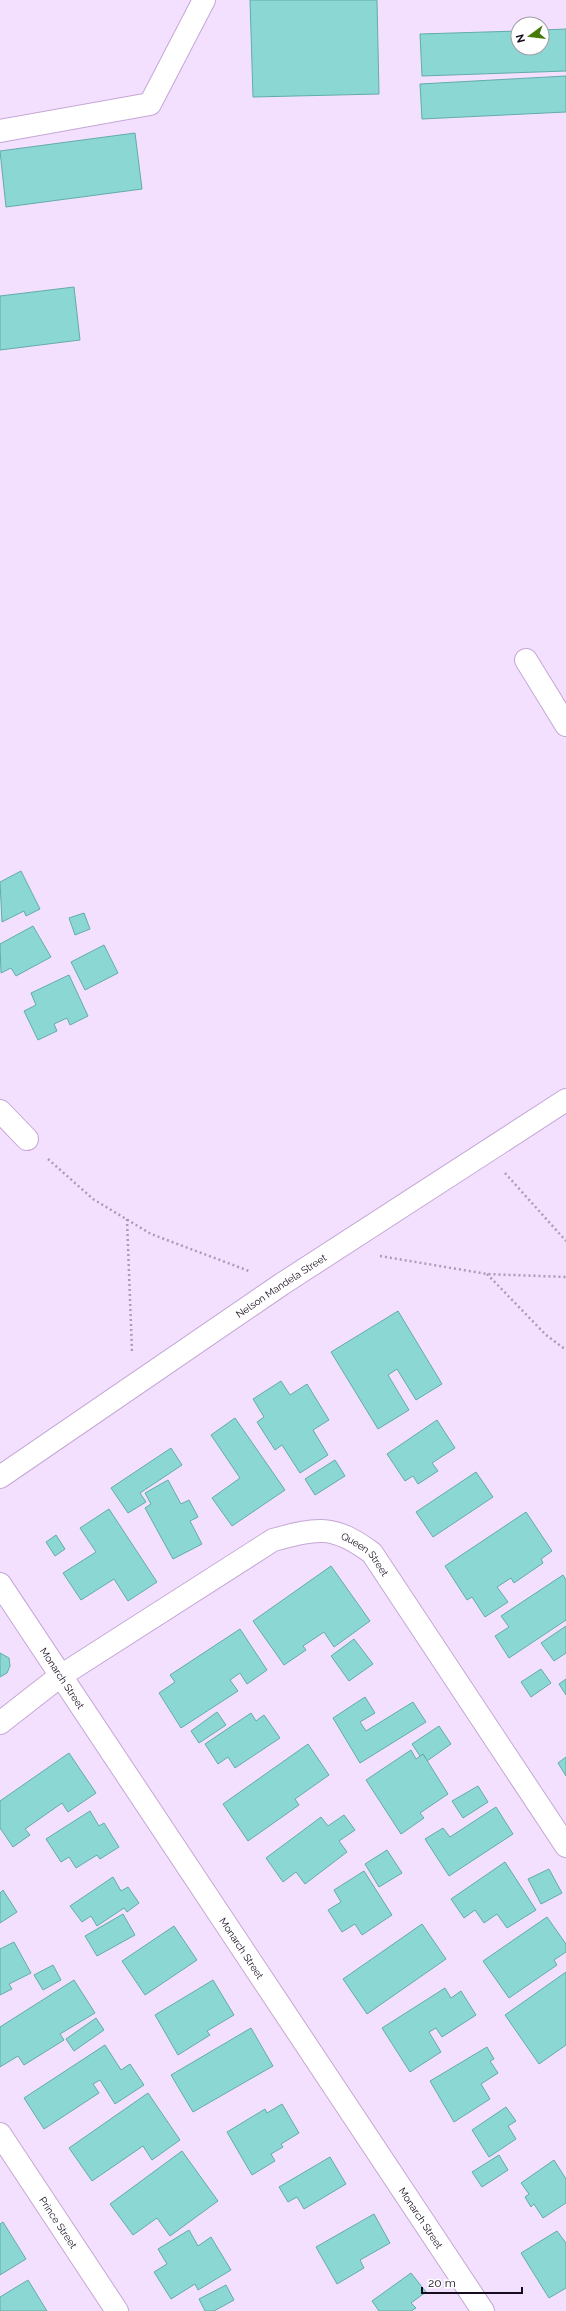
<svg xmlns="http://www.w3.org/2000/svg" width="566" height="2311" font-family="Raleway,sans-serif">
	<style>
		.building { fill: #8bd7d4; stroke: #62acaa }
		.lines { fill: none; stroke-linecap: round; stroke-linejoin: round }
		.minor-casing { stroke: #c5a7d6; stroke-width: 24 }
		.path { stroke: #ab9bb5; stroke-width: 2.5; stroke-dasharray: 2 3; stroke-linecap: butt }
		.minor { stroke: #fff; stroke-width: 22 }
		.labels { text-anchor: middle; stroke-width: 3; stroke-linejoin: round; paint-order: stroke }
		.street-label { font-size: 10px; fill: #170c1d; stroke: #fff }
	</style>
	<rect width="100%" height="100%" fill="#f3e0fe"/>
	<g class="building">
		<polygon points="250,0 377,0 379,94 253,97"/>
		<polygon points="566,29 566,71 422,76 420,34 518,31 518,48 542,48 542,30"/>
		<polygon points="566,76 566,112 422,119 420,84"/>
		<polygon points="135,133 142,189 6,207 0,151"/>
		<polygon points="74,287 80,340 0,350 0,296"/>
		<polygon points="21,871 40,909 26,916 24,911 2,922 0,882"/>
		<polygon points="84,913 90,929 75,935 69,918"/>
		<polygon points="33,926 51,957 16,976 11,968 1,973 0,944"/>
		<polygon points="104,945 118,973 85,990 71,962"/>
		<polygon points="69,975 88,1016 70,1025 67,1018 54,1024 57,1031 38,1040 24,1011 36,1005 31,993"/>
		<polygon points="398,1311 442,1384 416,1400 397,1369 388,1375 409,1410 378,1429 331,1352"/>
		<polygon points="281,1381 290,1395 307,1384 329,1420 313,1430 328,1455 300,1473 282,1445 275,1450 257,1422 264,1417 253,1399"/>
		<polygon points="235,1418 285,1490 232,1526 212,1498 240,1478 211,1435"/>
		<polygon points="437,1420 455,1448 432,1463 438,1471 418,1484 413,1476 405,1481 387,1454"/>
		<polygon points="171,1448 182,1465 140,1493 146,1502 128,1513 111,1488"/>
		<polygon points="335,1460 345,1476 315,1495 305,1479"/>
		<polygon points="476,1472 493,1497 433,1537 416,1512"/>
		<polygon points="168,1480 181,1504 189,1500 198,1517 190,1521 202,1544 173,1559 145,1508 151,1504 145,1493"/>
		<polygon points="109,1509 157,1582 128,1601 114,1579 81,1600 63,1573 96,1552 80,1528"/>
		<polygon points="526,1512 552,1551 541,1559 543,1563 514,1583 511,1578 497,1587 508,1602 485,1617 472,1597 467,1600 445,1566"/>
		<polygon points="56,1535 65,1549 55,1556 46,1542"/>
		<polygon points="331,1566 370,1621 334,1647 324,1632 303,1646 306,1650 284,1665 253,1621"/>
		<polygon points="563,1575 566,1580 566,1620 509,1658 495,1636 509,1627 501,1616"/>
		<polygon points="566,1626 566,1653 554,1661 541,1643"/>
		<polygon points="240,1629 267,1670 247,1684 240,1673 230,1680 238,1691 181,1728 159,1693 175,1682 170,1675"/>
		<polygon points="354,1639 373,1664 349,1681 331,1656"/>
		<polygon points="0,1653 9,1658 10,1666 7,1673 0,1677"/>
		<polygon points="541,1669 551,1683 531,1697 521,1682"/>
		<polygon points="566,1679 566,1695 559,1684"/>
		<polygon points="365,1697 375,1713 360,1722 366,1731 413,1702 426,1722 360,1763 333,1718"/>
		<polygon points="217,1712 226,1725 199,1743 191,1731"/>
		<polygon points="251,1713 256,1721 264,1715 280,1738 235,1768 228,1757 218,1764 205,1744"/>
		<polygon points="439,1726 451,1744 427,1761 423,1754 420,1756 412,1744"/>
		<polygon points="308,1744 329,1775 295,1799 299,1805 248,1841 223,1804"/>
		<polygon points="411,1750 416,1759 423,1754 448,1794 420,1813 424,1818 401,1834 366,1780"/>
		<polygon points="69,1753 96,1793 68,1812 62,1803 25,1829 30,1835 13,1847 0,1828 0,1801"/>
		<polygon points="566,1757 566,1776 558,1763"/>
		<polygon points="478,1786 488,1802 463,1818 452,1801"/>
		<polygon points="496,1807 513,1834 449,1876 425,1839 443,1828 450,1837"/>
		<polygon points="90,1811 99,1826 104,1823 119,1847 100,1859 97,1855 76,1868 69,1857 61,1862 46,1839"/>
		<polygon points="344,1815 355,1830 339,1841 347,1852 305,1884 296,1872 283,1882 266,1858 321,1817 328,1826"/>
		<polygon points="387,1850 402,1873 379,1887 365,1864"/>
		<polygon points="505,1862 536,1910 507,1928 497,1914 484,1923 475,1910 464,1918 451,1899"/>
		<polygon points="549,1869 562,1893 541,1904 528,1879"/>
		<polygon points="364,1871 392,1915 362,1935 355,1924 342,1932 328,1910 341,1902 334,1890"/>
		<polygon points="113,1877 121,1891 128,1887 139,1903 127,1912 124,1908 97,1926 91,1916 82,1922 70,1906"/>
		<polygon points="3,1890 17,1912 0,1923 0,1893"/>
		<polygon points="123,1914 135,1935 97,1956 85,1936"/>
		<polygon points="547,1917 566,1944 566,1952 554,1960 557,1965 509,1998 483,1961"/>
		<polygon points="422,1924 446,1959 367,2014 343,1979"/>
		<polygon points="174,1926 197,1960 145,1995 122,1961"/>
		<polygon points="14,1942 31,1973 9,1984 12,1989 0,1995 0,1949"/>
		<polygon points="53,1965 61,1980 43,1990 34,1975"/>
		<polygon points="566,1972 566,2045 539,2064 505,2015"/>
		<polygon points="74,1980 95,2013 60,2034 64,2040 24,2065 18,2056 0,2067 0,2027"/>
		<polygon points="213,1980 234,2015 207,2031 210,2035 178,2055 155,2015"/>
		<polygon points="445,1988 451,1998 461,1991 476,2015 442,2037 436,2028 429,2032 441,2052 410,2072 382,2028"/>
		<polygon points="96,2018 104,2030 74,2051 66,2039"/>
		<polygon points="251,2028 273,2066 193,2112 171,2075"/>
		<polygon points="105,2045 121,2070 130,2064 144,2085 115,2104 100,2080 93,2084 99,2093 44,2129 24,2098"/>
		<polygon points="487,2047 494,2059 490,2061 498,2073 481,2084 490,2099 454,2122 430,2081"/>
		<polygon points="148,2093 180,2140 152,2160 143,2146 92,2181 69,2148"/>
		<polygon points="282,2104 299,2133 281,2144 283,2147 271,2154 275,2161 252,2175 227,2132 265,2109 267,2113"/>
		<polygon points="506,2107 516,2121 508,2126 516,2139 489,2157 472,2130"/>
		<polygon points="182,2151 218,2201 170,2236 157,2218 133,2235 110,2204"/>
		<polygon points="499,2155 508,2170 482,2187 472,2172"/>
		<polygon points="330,2157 346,2184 304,2209 297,2197 288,2202 279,2187"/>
		<polygon points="554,2160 566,2179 566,2203 543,2218 534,2204 531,2207 525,2197 529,2194 521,2183"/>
		<polygon points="374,2214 390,2243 360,2260 364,2268 337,2284 316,2247"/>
		<polygon points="3,2222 26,2259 0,2275 0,2224"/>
		<polygon points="189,2230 198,2246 211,2237 231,2270 198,2290 195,2284 171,2299 154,2272 167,2264 158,2249"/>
		<polygon points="557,2231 566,2243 566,2288 549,2298 521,2253"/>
		<polygon points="411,2273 426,2292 411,2303 416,2308 411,2311 379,2311 372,2301"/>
		<polygon points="28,2280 47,2311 0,2311 0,2297"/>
		<polygon points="226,2285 234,2300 214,2311 205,2311 199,2299"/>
	</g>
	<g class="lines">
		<defs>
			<g id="minor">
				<polyline points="0,131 150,104 204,0"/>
				<polyline points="526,660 566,725"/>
				<polyline points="0,1111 27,1139"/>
				<path id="s1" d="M0,1477L282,1284L566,1100"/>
				<path id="s2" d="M0,1584L483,2311"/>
				<path id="s3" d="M0,1723L59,1677L273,1540C318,1528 333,1524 372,1553L566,1846"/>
				<path id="s4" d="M0,2134L117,2311"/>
			</g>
		</defs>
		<use href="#minor" class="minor-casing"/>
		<g class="path">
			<polyline points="48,1159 93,1199 151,1234 249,1271"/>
			<polyline points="505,1173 566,1241"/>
			<polyline points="127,1219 132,1352"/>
			<polyline points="380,1256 487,1274 566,1277"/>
			<polyline points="487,1274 546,1335 566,1350"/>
		</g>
		<use href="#minor" class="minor"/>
	</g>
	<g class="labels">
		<g class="street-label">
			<text dy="4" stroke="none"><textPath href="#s1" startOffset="340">Nelson Mandela Street</textPath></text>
			<text dy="4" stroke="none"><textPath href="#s3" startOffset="430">Queen Street</textPath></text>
			<text dy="4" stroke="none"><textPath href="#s2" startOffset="113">Monarch Street</textPath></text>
			<text dy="4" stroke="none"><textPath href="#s2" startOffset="437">Monarch Street</textPath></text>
			<text dy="4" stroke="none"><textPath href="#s2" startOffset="761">Monarch Street</textPath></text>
			<text dy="4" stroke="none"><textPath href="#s4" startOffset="106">Prince Street</textPath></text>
		</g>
	</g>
	<g transform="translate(530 36) rotate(255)"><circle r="19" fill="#ffffff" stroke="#a29ea5"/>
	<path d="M0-3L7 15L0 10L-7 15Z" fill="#457a08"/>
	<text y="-6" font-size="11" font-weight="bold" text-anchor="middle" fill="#170c1d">N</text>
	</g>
	<path d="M422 2287v6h100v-6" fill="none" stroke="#170c1d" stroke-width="2"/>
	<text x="428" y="2287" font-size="12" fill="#170c1d" stroke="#ffffff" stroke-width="3" paint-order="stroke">20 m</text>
</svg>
